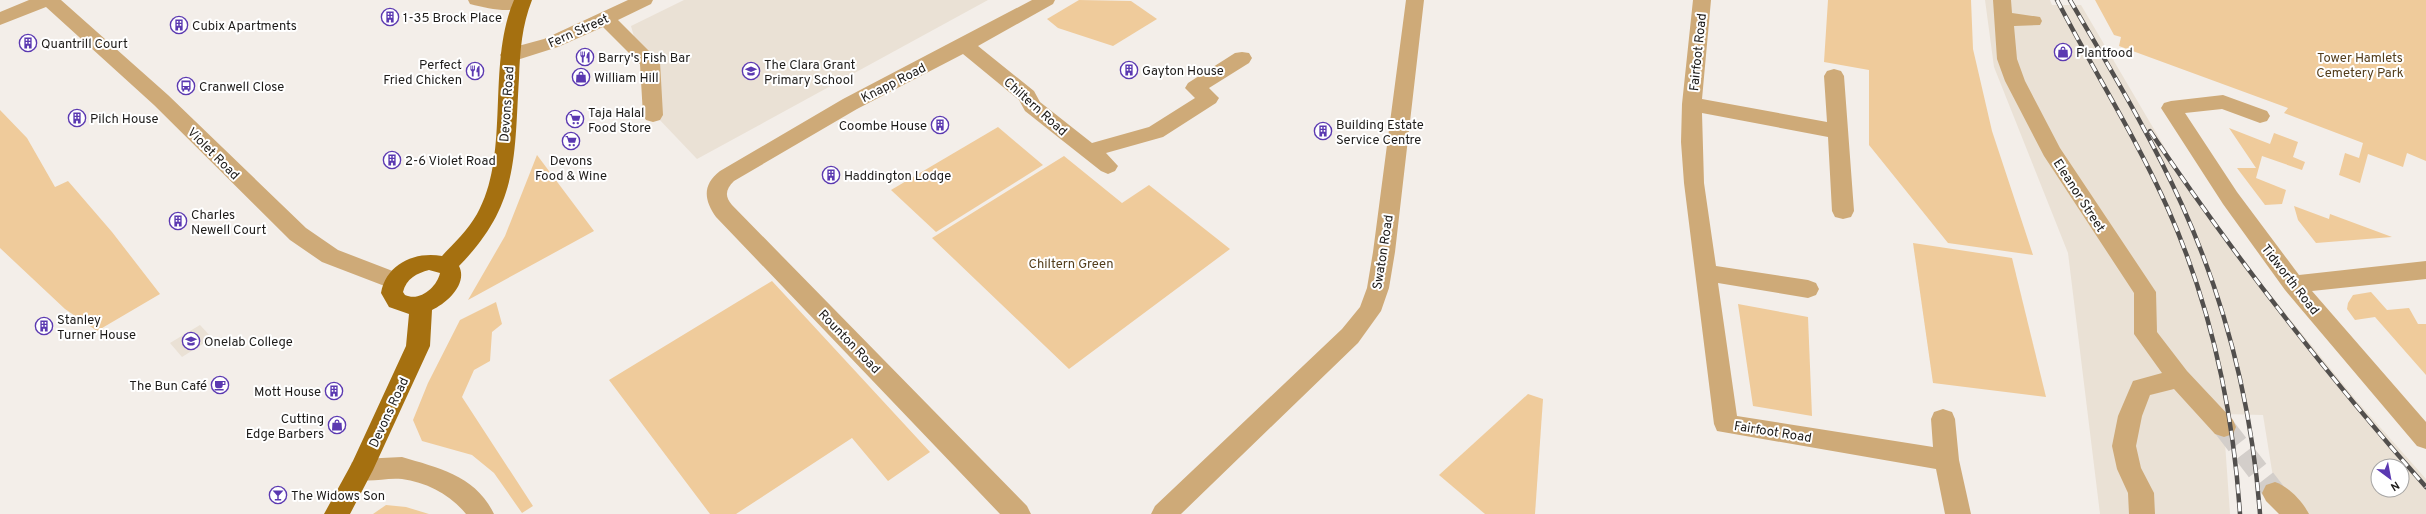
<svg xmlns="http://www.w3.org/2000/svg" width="2426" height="514" font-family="Overpass,sans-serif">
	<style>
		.built { fill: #eae1d5; fill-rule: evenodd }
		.green { fill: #efcb9b }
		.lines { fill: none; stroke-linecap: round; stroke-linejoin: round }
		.minor-tunnel { stroke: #d3ceca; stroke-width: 22; stroke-dasharray: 22 11; stroke-linecap: butt }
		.minor { fill: #ceaa78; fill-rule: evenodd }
		.major { fill: #a57010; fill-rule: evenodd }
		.rail-casing { stroke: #524f4d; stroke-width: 4.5 }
		.rail { stroke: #fff; stroke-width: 3; stroke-dasharray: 9; stroke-linecap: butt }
		.labels { text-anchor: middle; stroke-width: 4; stroke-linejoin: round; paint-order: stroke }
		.poi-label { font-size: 13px; fill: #1d1b19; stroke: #fff; text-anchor: start }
		.street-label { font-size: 13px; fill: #1d1b19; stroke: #fff }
		.park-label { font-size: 13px; fill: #533d1b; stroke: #fff }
	</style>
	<rect width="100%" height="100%" fill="#f3eee9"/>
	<g class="built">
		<polygon points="684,0 988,0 697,159 656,116 631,26"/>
		<path d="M1985,0H2050L2052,5H2081L2185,182L2256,277L2356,400L2426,479V514H2279L2263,415L2223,414L2230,514H2100L2068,253L1994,67ZM2378,466H2402V490H2378Z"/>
		<polygon points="200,325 212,338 182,357 170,343"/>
	</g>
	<g class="green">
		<polygon points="1079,0 1131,1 1157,19 1113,46 1058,28 1047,19"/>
		<polygon points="1828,0 1971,0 1973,49 1992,131 2033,255 1948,243 1869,145 1869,70 1824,62"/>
		<polygon points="2095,0 2426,0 2426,161 2407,153 2403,167 2368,154 2360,183 2339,175 2345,153 2359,158 2363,143 2284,113 2288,108 2119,46 2121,37 2114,35"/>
		<polygon points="0,110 27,138 55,187 68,181 112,232 160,294 97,331 65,309 0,248"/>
		<polygon points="998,127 1043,165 936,232 891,190"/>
		<polygon points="2229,128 2270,144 2274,133 2298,142 2293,157 2305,162 2302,170 2262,156 2256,178 2286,190 2282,204 2265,205 2237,168 2256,168"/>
		<polygon points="537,155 594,231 468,300 505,236"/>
		<polygon points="1064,156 1122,203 1149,185 1230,249 1069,369 932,238"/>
		<polygon points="2294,206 2329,219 2330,214 2392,237 2316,243 2298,220"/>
		<polygon points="1913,243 2012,258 2046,397 1933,383"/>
		<polygon points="772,281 930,452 888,481 852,438 736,514 710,514 609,380"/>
		<polygon points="2371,292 2387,310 2409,308 2418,324 2426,324 2426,375 2375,317 2355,320 2347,309 2348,303 2353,295"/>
		<polygon points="496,302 502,324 492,332 490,361 474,370 462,397 533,506 522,513 494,473 472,455 422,441 413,420 428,383 460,320"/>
		<polygon points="1738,304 1808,317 1812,416 1753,406"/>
		<polygon points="1528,394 1543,399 1535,514 1485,514 1439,475"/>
		<polygon points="386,505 406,507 429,514 373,514"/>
	</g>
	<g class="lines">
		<polyline class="minor-tunnel" points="2224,427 2275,493"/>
		<g class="minor">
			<polygon points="29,0 61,0 168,95 306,228 338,250 403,275 406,281 403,287 395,290 322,262 290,240 154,105 46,7 0,25 0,12"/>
			<path d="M468,0H528L530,3L528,7C507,13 490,9 470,4Z"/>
			<polygon points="628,0 653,0 651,4 618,20 660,62 663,115 660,120 653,122 646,120 643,115 640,64 603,27 558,47 517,60 510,61 503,60 500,55 503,50 544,39"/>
			<path d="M1032,0H1055L1053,4L978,46L1034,91L1040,102L1092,143L1149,127L1195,98L1185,88L1188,83L1235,53L1242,52L1249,53L1252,58L1249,63L1209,88L1219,98L1216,103L1163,137L1106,153L1118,166L1115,171L1108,174L1101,171L1025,111L1019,100L963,54L857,109L734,181C726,189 724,196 732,205L1027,506L1031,514H1000L716,217C704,200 702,185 720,171L843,99Z"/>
			<polygon points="1406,0 1424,0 1395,252 1389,288 1381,311 1358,343 1181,514 1151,514 1155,506 1342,329 1360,307 1367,288 1373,252"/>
			<polygon points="1693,0 1711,0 1702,99 1827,122 1824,76 1827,71 1834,69 1841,71 1844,76 1854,211 1851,217 1843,219 1835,217 1832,211 1828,137 1702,113 1704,183 1716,266 1808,280 1816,283 1819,289 1816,295 1808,298 1718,283 1737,416 1933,447 1931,419 1934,412 1943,409 1952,412 1955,419 1959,460 1971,514 1945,514 1936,469 1717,431 1714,424 1684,183 1681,142 1682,104"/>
			<polygon points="1993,0 2011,0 2012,13 2040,17 2042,21 2040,25 2014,26 2017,59 2025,81 2060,148 2156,292 2157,332 2187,371 2233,420 2236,427 2233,434 2224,437 2215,434 2174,389 2150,395 2142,416 2136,446 2141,468 2154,493 2155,514 2129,514 2128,493 2117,469 2112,446 2118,416 2133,381 2162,373 2134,334 2134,293 2044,156 2005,81 1997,59"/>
			<polygon points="2223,95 2267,111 2270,116 2267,121 2260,123 2222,109 2185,113 2237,192 2299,275 2426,261 2426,279 2312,291 2426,422 2426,449 2417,446 2285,290 2223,204 2161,108 2164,103 2171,101"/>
			<path d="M402,457C439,468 476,476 494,514H466C451,495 426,482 402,479C385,477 369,484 352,478L349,470L352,462L361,459Z"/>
			<path d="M2275,482C2289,487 2302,501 2309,514H2279L2266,501L2262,493L2266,485Z"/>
		</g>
		<path class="major" d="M514,0H532C522,25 520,51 519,78C514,158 519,205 459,266C468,284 447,303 432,310L430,346L373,470L350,514H324L352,463L406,346L409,314L389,307L381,293C386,264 415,251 442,256C454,243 468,230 477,214C511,154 486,65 514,0ZM429,270L440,273C437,287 420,302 405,295L403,292C406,279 417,273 429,270Z"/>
		<defs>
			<g id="rail">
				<path d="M2057,0C2093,70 2136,137 2168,209C2211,306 2233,409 2240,514"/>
				<path d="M2070,0C2109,67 2150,134 2182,205C2226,303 2252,406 2260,514"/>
				<path d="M2150,131C2234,256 2326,374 2426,487"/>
			</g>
		</defs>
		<use href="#rail" class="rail-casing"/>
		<use href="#rail" class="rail"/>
	</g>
	<defs>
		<symbol id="building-ring" viewBox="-11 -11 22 22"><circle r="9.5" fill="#fff" stroke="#5b39b1" stroke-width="1.5"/><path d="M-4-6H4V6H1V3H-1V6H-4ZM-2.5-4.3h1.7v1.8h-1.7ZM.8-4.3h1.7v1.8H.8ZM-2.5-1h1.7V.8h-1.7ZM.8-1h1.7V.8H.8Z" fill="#5b39b1"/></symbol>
		<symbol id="shop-ring" viewBox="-11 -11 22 22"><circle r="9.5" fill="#fff" stroke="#5b39b1" stroke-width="1.5"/><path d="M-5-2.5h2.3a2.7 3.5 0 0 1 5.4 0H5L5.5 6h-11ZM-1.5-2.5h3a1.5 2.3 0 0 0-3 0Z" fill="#5b39b1"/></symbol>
		<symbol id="restaurant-ring" viewBox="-11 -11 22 22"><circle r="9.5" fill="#fff" stroke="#5b39b1" stroke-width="1.5"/><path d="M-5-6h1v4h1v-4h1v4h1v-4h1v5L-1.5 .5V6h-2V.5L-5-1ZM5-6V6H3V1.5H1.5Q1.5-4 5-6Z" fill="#5b39b1"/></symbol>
		<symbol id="school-ring" viewBox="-11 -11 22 22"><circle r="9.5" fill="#fff" stroke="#5b39b1" stroke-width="1.5"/><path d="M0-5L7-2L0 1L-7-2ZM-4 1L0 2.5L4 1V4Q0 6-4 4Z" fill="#5b39b1"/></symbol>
		<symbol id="bus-ring" viewBox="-11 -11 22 22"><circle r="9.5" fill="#fff" stroke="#5b39b1" stroke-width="1.5"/><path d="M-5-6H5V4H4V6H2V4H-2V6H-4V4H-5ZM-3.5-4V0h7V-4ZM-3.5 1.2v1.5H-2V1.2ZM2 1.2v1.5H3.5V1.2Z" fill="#5b39b1"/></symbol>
		<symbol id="supermarket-ring" viewBox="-11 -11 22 22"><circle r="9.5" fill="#fff" stroke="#5b39b1" stroke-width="1.5"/><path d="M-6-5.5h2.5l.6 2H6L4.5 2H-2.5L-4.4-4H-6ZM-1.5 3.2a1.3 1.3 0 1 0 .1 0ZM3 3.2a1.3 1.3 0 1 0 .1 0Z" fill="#5b39b1"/></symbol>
		<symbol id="cafe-ring" viewBox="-11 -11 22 22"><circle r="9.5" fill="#fff" stroke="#5b39b1" stroke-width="1.5"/><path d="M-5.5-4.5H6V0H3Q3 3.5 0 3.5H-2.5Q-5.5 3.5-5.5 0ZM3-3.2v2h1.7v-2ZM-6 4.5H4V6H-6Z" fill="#5b39b1"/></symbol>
		<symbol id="bar-ring" viewBox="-11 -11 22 22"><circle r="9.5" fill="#fff" stroke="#5b39b1" stroke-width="1.5"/><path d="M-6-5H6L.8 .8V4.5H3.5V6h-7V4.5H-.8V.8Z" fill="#5b39b1"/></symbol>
	</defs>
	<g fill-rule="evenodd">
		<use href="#building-ring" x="380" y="7" width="20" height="20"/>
		<use href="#building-ring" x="169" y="15" width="20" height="20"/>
		<use href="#building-ring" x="18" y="33" width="20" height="20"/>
		<use href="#shop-ring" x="2053" y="42" width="20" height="20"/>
		<use href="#restaurant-ring" x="575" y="47" width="20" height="20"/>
		<use href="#building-ring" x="1119" y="60" width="20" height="20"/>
		<use href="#restaurant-ring" x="465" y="61" width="20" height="20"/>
		<use href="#school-ring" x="741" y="61" width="20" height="20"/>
		<use href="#shop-ring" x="571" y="67" width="20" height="20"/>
		<use href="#bus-ring" x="176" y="76" width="20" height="20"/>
		<use href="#building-ring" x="67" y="108" width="20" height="20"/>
		<use href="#supermarket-ring" x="565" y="109" width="20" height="20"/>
		<use href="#building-ring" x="930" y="115" width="20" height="20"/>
		<use href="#building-ring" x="1313" y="121" width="20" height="20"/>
		<use href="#supermarket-ring" x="561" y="131" width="20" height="20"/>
		<use href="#building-ring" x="382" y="150" width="20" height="20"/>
		<use href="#building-ring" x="821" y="165" width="20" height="20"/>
		<use href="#building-ring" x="168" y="211" width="20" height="20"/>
		<use href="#building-ring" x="34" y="316" width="20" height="20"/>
		<use href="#school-ring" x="181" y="331" width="20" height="20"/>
		<use href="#cafe-ring" x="210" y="375" width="20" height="20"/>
		<use href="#building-ring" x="324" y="381" width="20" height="20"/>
		<use href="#shop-ring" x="327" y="415" width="20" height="20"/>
		<use href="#bar-ring" x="268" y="485" width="20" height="20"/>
	</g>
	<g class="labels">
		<g class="poi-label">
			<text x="403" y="22">1-35 Brock Place</text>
			<text x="192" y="30">Cubix Apartments</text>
			<text x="41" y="48">Quantrill Court</text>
			<text x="2076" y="57">Plantfood</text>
			<text x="598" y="62">Barry's Fish Bar</text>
			<text x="462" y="69" text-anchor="end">Perfect<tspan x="462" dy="15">Fried Chicken</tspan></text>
			<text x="764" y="69">The Clara Grant<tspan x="764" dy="15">Primary School</tspan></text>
			<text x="1142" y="75">Gayton House</text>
			<text x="594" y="82">William Hill</text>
			<text x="199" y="91">Cranwell Close</text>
			<text x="588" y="117">Taja Halal<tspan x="588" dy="15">Food Store</tspan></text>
			<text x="90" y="123">Pilch House</text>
			<text x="1336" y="129">Building Estate<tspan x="1336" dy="15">Service Centre</tspan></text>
			<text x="927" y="130" text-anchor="end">Coombe House</text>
			<text x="405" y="165">2-6 Violet Road</text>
			<text x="571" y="165" text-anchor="middle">Devons<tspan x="571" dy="15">Food &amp; Wine</tspan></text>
			<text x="844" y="180">Haddington Lodge</text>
			<text x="191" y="219">Charles<tspan x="191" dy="15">Newell Court</tspan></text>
			<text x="57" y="324">Stanley<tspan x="57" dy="15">Turner House</tspan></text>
			<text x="204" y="346">Onelab College</text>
			<text x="207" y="390" text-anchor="end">The Bun Café</text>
			<text x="321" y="396" text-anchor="end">Mott House</text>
			<text x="324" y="423" text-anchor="end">Cutting<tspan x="324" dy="15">Edge Barbers</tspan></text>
			<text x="291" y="500">The Widows Son</text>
		</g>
		<g class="street-label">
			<text transform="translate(578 30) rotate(-24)" y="5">Fern Street</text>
			<text transform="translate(1697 52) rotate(-84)" y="5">Fairfoot Road</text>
			<text transform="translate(893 82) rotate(-27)" y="5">Knapp Road</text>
			<text transform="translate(506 104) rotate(-86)" y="5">Devons Road</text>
			<text transform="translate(1036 106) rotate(42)" y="5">Chiltern Road</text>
			<text transform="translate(214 153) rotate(45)" y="5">Violet Road</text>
			<text transform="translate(2080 195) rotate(57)" y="5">Eleanor Street</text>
			<text transform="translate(1382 252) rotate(-81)" y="5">Swaton Road</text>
			<text transform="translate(2291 279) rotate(52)" y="5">Tidworth Road</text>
			<text transform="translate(850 341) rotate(46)" y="5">Rounton Road</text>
			<text transform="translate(388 412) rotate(-65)" y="5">Devons Road</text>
			<text transform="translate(1773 431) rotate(9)" y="5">Fairfoot Road</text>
		</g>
		<g class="park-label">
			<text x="2360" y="62">Tower Hamlets<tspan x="2360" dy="15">Cemetery Park</tspan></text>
			<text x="1071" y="268">Chiltern Green</text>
		</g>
	</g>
	<g transform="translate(2390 478) rotate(148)"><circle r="19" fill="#ffffff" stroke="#a5a4a3"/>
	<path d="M0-3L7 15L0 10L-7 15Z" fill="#5b39b1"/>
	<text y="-6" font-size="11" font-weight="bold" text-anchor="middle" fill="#1d1b19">N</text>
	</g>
</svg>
